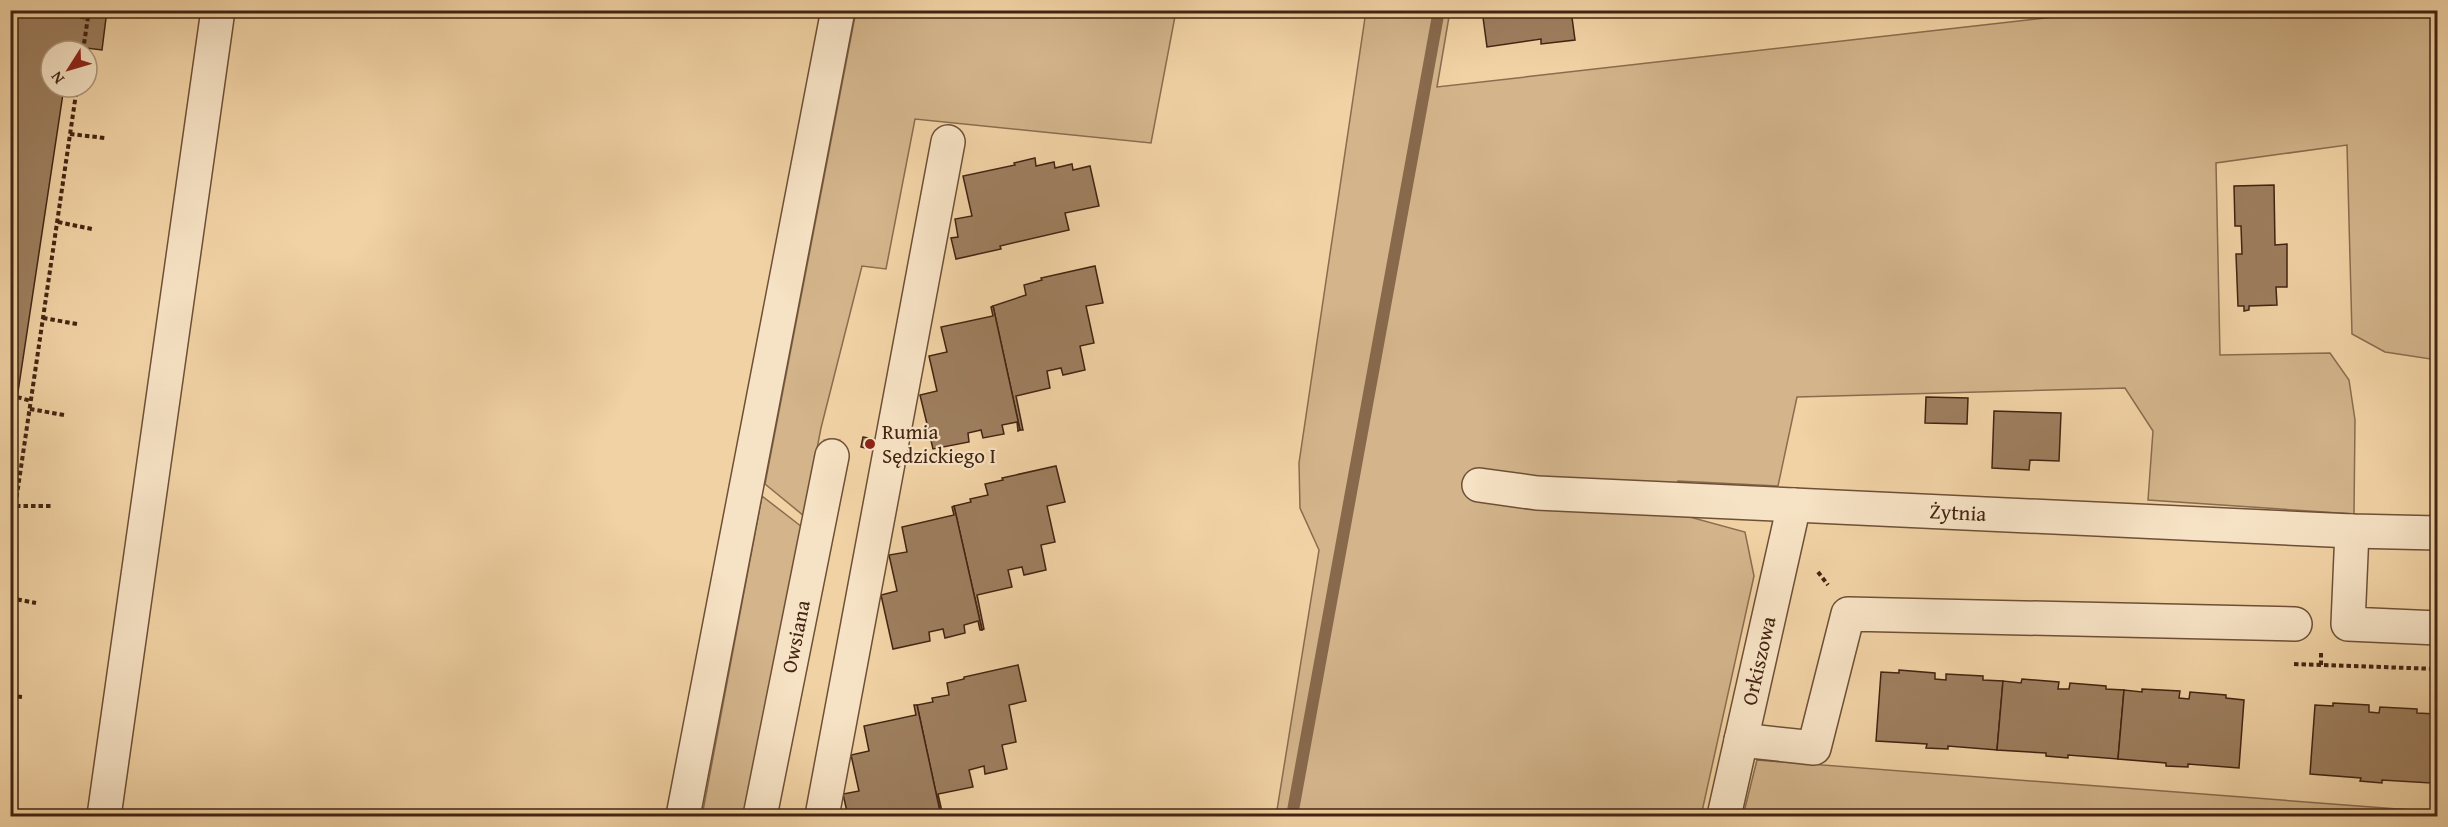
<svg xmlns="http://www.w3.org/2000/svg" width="2448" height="827" font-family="'Gentium Book Plus',serif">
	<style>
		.green { fill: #d3b48b; stroke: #8a6c4e; stroke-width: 1.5 }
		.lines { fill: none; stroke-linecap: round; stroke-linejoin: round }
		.stream { stroke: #88694c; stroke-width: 12 }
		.building { fill: #9d7e5e; stroke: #422412; stroke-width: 1.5 }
		.minor-casing { stroke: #6e5036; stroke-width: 36 }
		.path { stroke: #422412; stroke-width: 4; stroke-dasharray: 4.5 3; stroke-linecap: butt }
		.minor { stroke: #f6e2c4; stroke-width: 33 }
		.poi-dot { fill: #8f2418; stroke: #f6e2c4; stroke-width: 2 }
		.labels { text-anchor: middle; stroke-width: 4.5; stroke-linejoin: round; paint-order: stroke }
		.poi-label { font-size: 21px; fill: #422412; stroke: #f6e2c4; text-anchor: start }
		.street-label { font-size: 21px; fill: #422412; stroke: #f6e2c4 }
	</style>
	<rect width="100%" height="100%" fill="#f1d2a4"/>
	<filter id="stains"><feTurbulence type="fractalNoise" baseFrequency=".00333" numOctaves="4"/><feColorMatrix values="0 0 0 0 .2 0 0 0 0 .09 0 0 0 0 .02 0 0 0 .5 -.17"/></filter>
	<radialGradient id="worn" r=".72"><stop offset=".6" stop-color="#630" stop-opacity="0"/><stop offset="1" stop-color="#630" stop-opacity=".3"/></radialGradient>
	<g class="green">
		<polygon points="856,11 1176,11 1151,143 915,119 886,269 862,266 821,428 804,516 765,484"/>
		<polygon points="1366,11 1450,11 1437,87 2106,11 2437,11 2437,360 2385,352 2352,334 2347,145 2216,163 2220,355 2330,353 2349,380 2355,420 2354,514 2148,500 2153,431 2125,388 1797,397 1778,486 1678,481 1675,513 1745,532 1754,576 1701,816 1276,816 1319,550 1300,508 1299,463"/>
		<polygon points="762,496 802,527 746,816 702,816"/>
		<polygon points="1757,760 2437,812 2437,816 1743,816"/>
	</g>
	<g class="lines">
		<polyline class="stream" points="1292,816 1439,10"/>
	</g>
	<g class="building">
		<polygon points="10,10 107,10 102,50 70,46 69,51 51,51 51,87 64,87 10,445"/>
		<polygon points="1482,10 1571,10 1575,40 1541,44 1541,39 1487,47"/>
		<polygon points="1035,158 1036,166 1054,162 1055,168 1072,164 1073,170 1090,166 1099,206 1065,213 1069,230 1000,246 1001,249 956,259 951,238 958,237 955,219 972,216 963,176 1015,165 1014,163"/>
		<polygon points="2274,185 2275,245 2287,244 2287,287 2276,287 2277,305 2249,306 2249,310 2244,311 2244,306 2238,306 2236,254 2242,254 2241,226 2235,226 2234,186"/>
		<polygon points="1095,266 1103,303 1086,306 1094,343 1080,346 1085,370 1063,375 1061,368 1047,371 1050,388 1016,396 1023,430 1020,430 993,306 1026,295 1024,285 1042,280 1041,278"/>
		<polygon points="993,306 1020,430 1018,431 1017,422 1002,425 1004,434 983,438 981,430 968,433 969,442 933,449 920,395 937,391 929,356 947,352 941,327 993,316 991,307"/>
		<polygon points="1926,397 1968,398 1967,424 1925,423"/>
		<polygon points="1994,411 2061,413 2059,461 2030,460 2029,470 1992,468"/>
		<polygon points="863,437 880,440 878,451 861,447"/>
		<polygon points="1056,466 1065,502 1047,506 1055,542 1041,545 1046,570 1024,575 1022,567 1008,570 1012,587 977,595 984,629 982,630 954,506 971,502 970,499 988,495 985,484 1003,480 1002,478"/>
		<polygon points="954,506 982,630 980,630 978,621 964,625 965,633 945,638 943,629 929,632 930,641 893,649 881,595 897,591 889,555 907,552 902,527 954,515 952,507"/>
		<polygon points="1018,665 1026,701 1009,705 1016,742 1002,745 1007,769 985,774 984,766 969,770 973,787 938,794 943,816 941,816 917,705 933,702 932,698 949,695 947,683 964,679 964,677"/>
		<polygon points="1899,670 1935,673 1935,679 1946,680 1946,674 1983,676 1983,680 2003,681 1997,750 1948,746 1948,749 1926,748 1927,744 1876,741 1881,672 1899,673"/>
		<polygon points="2022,679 2059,682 2058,689 2069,689 2070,683 2106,686 2106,689 2124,690 2118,759 2068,755 2068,758 2046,756 2046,753 1997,750 2003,681 2021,683"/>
		<polygon points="2142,689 2180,691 2179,698 2189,699 2190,692 2226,695 2226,698 2244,700 2239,768 2188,764 2188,767 2166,766 2166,763 2118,759 2124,690 2142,692"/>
		<polygon points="2333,703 2369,705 2369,712 2379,713 2380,707 2417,709 2417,713 2436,714 2431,783 2382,780 2382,783 2360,781 2361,778 2310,774 2315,705 2333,706"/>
		<polygon points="914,705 917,705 941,816 848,816 843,794 859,791 851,755 869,751 864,726 916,715"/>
		<polygon points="2436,714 2438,714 2438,784 2431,783"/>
	</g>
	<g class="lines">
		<defs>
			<g id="minor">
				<path id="s1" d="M1479,485L1537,493L2352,531L2438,533"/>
				<polyline points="2352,531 2348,624 2438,628"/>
				<polyline points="1741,740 1814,748 1848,614 2295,624"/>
				<polyline points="104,816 218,10"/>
				<polyline points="683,816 838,10"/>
				<path id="s2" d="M760,816L832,456"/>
				<polyline points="822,816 948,142"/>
				<path id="s3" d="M1724,816L1794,505"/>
			</g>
		</defs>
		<use href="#minor" class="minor-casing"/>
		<g class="path">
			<polyline points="36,10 88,18"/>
			<polyline points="83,51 89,10"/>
			<polyline points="70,134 105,138"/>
			<polyline points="58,222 92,229"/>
			<polyline points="43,318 77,324"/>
			<polyline points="10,395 31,401"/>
			<polyline points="30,409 64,415"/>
			<polyline points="16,506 52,506"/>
			<polyline points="10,542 77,87"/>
			<polyline points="1818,572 1828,585"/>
			<polyline points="10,598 36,603"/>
			<polyline points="2294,664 2438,669"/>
			<polyline points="2321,665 2321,650"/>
			<polyline points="10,696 23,697"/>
		</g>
		<use href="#minor" class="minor"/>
	</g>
	<circle class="poi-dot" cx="870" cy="444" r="6"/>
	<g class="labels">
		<g class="poi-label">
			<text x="882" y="439">Rumia<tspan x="882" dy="24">Sędzickiego I</tspan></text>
		</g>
		<g class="street-label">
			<text dy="7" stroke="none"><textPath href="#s1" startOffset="480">Żytnia</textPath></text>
			<text dy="7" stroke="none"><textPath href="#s2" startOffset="183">Owsiana</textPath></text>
			<text dy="7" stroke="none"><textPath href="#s3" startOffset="159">Orkiszowa</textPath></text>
		</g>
	</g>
	<rect width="2448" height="827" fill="none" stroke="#f1d2a4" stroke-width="36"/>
	<rect x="12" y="12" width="2424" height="803" fill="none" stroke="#422412" stroke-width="3"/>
	<rect x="18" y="18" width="2412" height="791" fill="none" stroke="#422412" stroke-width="1.5"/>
	<g transform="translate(69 69) rotate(233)"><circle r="28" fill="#f6e2c4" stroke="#ae967d" stroke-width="1.5"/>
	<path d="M0-4.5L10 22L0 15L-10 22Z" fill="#8f2418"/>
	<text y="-9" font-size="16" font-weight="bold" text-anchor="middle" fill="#422412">N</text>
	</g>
	<rect width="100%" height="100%" filter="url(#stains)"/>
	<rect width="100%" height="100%" fill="url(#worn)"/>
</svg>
